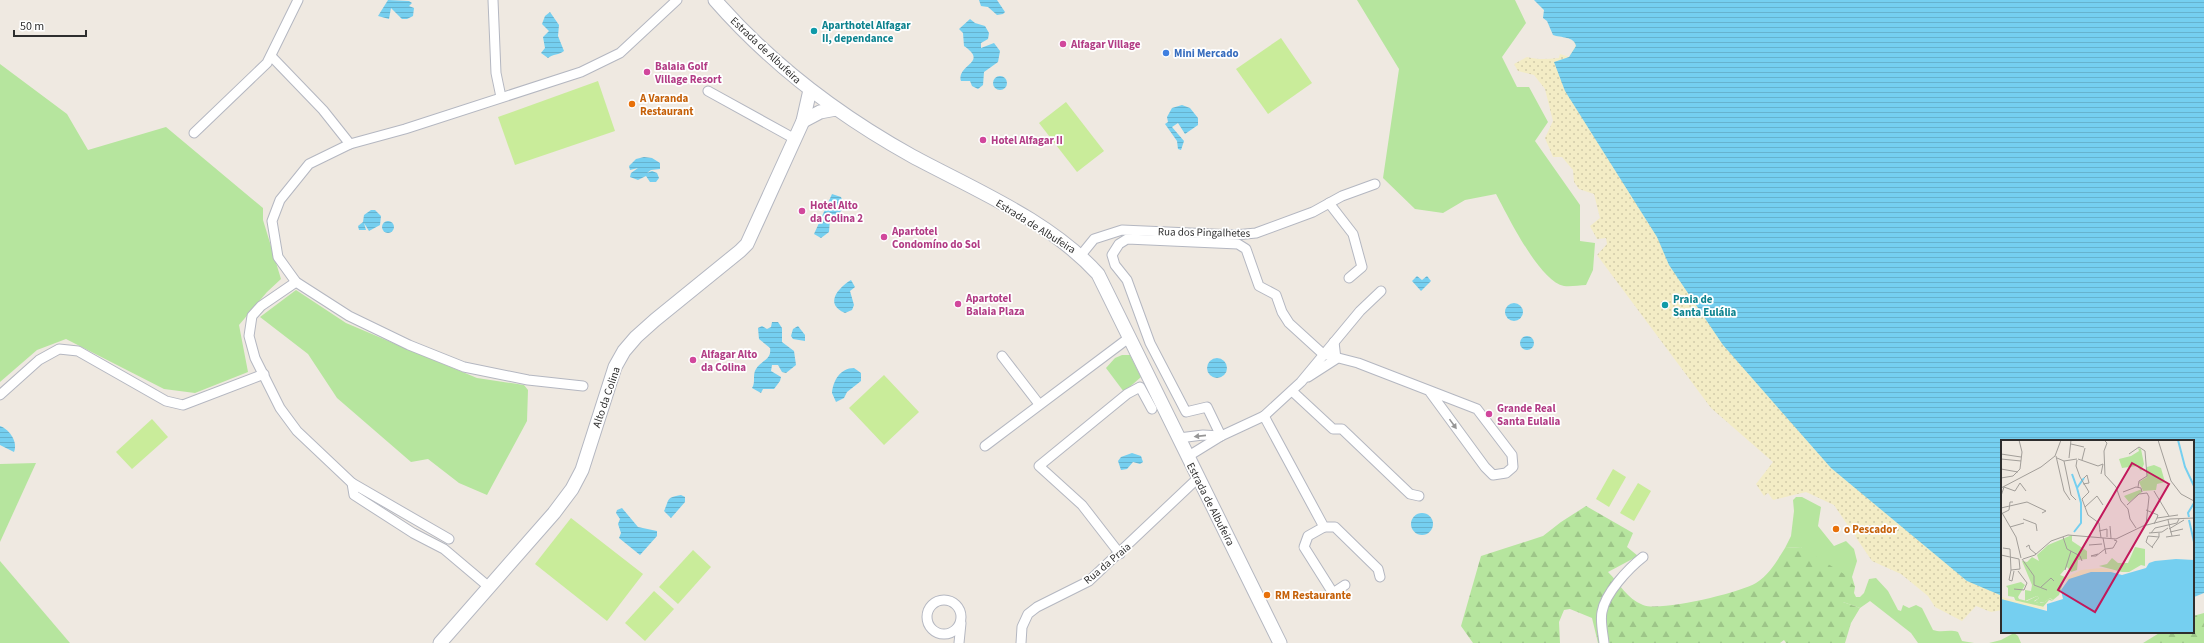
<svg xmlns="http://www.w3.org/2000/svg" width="2204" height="643" font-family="'Source Sans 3',sans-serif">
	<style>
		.green { fill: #b6e59e }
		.forest { fill: url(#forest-firs) }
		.sand { fill: url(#sand-dots) }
		.pitch { fill: #c9ec9a }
		.water { fill: url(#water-rules) }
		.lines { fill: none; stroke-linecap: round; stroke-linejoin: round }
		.street-casing { stroke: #b4b7c1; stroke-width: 11 }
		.secondary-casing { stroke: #b4b7c1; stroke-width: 15 }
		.street { stroke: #fff; stroke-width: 9 }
		.secondary { stroke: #fff; stroke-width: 13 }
		.oneway { fill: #969696 }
		.culture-dot { fill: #0f9aa8; stroke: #fff; stroke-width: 1.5 }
		.hotel-dot { fill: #d1479c; stroke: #fff; stroke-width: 1.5 }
		.shop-dot { fill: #3f7fe0; stroke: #fff; stroke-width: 1.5 }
		.food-dot { fill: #e8710a; stroke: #fff; stroke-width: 1.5 }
		.labels { text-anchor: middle; stroke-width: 3.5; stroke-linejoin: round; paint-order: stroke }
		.culture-label { font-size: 11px; font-weight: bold; fill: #0d838f; stroke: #fff; text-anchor: start }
		.hotel-label { font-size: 11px; font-weight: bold; fill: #b23c85; stroke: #fff; text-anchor: start }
		.street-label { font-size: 11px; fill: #2e2e2e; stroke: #fff }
		.shop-label { font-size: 11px; font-weight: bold; fill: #366cbe; stroke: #fff; text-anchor: start }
		.food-label { font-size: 11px; font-weight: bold; fill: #c56008; stroke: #fff; text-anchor: start }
		.inset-river { fill: none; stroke: #75cff0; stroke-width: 2 }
		.inset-road { fill: none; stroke: #a29e99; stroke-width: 1 }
		.view { fill: #c2185b; fill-opacity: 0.15; stroke: #c2185b; stroke-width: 2 }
		.inset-edge { fill: none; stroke: #2e2e2e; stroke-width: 2 }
	</style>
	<defs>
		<pattern id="forest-firs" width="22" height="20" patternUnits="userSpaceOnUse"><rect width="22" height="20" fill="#b6e59e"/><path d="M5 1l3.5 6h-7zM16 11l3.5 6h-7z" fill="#9dc588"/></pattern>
		<pattern id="sand-dots" width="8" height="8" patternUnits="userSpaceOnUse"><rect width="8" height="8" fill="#f3ecc5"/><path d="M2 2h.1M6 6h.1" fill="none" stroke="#d1cbaa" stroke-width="1.8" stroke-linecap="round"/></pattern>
		<pattern id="water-rules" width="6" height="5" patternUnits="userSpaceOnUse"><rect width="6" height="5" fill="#75cff0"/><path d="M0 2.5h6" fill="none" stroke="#66b2ce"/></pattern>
	</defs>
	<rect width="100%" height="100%" fill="#efe9e1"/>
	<g class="green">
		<path d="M1357,0H1515L1526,23L1502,57L1517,87H1529L1548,122L1535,141L1580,205V241L1595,243L1593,270L1586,285C1579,285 1571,287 1564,286C1539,281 1508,216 1496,194L1465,200L1443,213L1415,209L1383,178L1399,69Z"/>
		<polygon points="0,64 67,114 88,150 166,127 263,208 263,220 281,279 267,292 239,325 248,372 195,393 164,389 66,339 37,350 0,382"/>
		<polygon points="296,290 346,323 419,354 477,378 524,385 528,390 527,421 487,495 459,483 428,459 411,462 337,398 308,354 260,317"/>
		<polygon points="1122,355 1130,355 1141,377 1124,392 1106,368 1115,358"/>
		<polygon points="36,463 0,542 0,464"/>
		<path d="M1796,497H1802L1821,507L1818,526L1834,546L1846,541L1854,549L1857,561L1852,577L1855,587L1854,593L1856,597H1860L1864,593L1869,579L1876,578L1888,591L1898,610L1901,611L1903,605L1909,608L1916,605L1922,608L1933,630C1942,633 1949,629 1958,632L1962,641L1974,643H1918L1911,633L1870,601L1860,608L1843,602L1801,547L1785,548L1791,536L1794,511L1793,500Z"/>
		<polygon points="0,561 70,643 0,643"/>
		<polygon points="2014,633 2018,636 2021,643 1989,643 2001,640"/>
	</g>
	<g class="forest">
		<path d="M1586,506L1633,533L1627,547L1638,556L1608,572C1620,584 1627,599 1643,605C1660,612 1739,593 1756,583C1770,574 1776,562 1785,548L1801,547L1844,574L1855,587L1843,602L1860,608L1851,623L1845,643H1786L1784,640L1780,643H1598L1592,618L1570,609L1564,610L1559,622L1560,643H1473L1461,626L1481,556L1543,536L1561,522Z"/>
		<polygon points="2204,613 2204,643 2143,643 2161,632 2193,632 2193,616"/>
	</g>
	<path class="sand" d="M1559,19L2002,487V610L1991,612L1976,606L1962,621L1935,607L1928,596L1901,574L1872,561L1834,505L1806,492L1773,500L1768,493L1764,496L1756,484L1773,462L1711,408L1597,255L1607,244L1606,238L1597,239L1590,226L1600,218L1594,194L1579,189L1574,182L1573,170L1562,157H1553L1545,138L1553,121L1545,89L1534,75L1518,71L1514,64L1527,57C1538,60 1548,59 1559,58L1560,54L1569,57L1576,45Z"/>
	<g class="pitch">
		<polygon points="1281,38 1312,83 1268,114 1236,69"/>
		<polygon points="598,81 615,131 515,165 498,117"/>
		<polygon points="1066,102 1104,151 1077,172 1039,123"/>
		<polygon points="884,375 919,412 884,445 849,408"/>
		<polygon points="152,419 168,437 132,469 116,452"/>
		<polygon points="1613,469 1626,477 1609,507 1596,499"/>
		<polygon points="1638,483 1651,491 1634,521 1620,513"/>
		<polygon points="571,518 643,574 607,621 535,564"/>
		<polygon points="693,550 711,567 678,604 659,587"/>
		<polygon points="654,591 674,609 645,641 625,623"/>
	</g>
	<g class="water">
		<polygon points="388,0 409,1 412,3 409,6 414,8 413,16 407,19 402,19 391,8 389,19 378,16"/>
		<polygon points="979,0 997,0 1005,12 1003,14 997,15 988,7 981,6"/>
		<path d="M1534,0H2204V593L2194,597L2193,595V441H2002V594L2000,595L1967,581L1831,468L1723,345L1669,265L1657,237L1565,91L1554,62L1569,57L1576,46C1574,36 1561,38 1553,35L1547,21L1543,18L1544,10Z"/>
		<path d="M550,12L559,25L558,36L564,51C559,55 553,54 548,58L541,53L545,48L543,37L549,31L542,24L545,16Z"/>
		<path d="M970,19L975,23L985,26L989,33L988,39L981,43V48L994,43L1000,51L998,62L984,72L983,85L978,89L972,86L970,81H961C957,64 989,63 964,46L963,33L959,29Z"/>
		<circle cx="1000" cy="83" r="7"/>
		<polygon points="1182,105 1190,108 1198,118 1198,125 1185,134 1178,123 1172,127 1184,141 1181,150 1178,149 1177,141 1165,124 1168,122 1167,117 1172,108"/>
		<polygon points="644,157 652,158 660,163 660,169 651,170 647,173 652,171 657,173 659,178 656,182 650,182 646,176 638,180 630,177 631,173 638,168 630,170 629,166 636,159"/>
		<polygon points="832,194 841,197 844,206 839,214 830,219 829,232 821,238 814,234"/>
		<polygon points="371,210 375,210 381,216 380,225 369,231 364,223 366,230 359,230 358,226 363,222 364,215"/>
		<circle cx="388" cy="227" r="6"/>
		<polygon points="1417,276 1422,280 1427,276 1431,281 1421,291 1412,281"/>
		<path d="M851,280L855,287L850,291L854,305L852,310L845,313C824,304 838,288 851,280Z"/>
		<circle cx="1514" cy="312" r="9"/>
		<path d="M772,322H778L782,328V342L794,351L796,365L786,373L782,372L778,365H772L771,371L781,377L780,381L774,389H763L761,393L752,388C756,382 752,375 756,369C761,360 772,360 770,348L759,339L758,328L762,326L767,329L771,327Z"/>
		<polygon points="798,326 805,335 805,341 793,339 791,336 793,329"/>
		<circle cx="1527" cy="343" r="7"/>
		<circle cx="1217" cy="368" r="10"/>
		<path d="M854,368L861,373V381L847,392L844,398L836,402L832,393C833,381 840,368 854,368Z"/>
		<path d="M0,426C10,430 18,442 14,452L0,445Z"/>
		<polygon points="1132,453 1141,456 1143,462 1140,464 1133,462 1127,469 1121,470 1118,461 1121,457"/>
		<path d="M681,495L685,497V502L671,518L664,511C670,499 665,498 681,495Z"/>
		<polygon points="622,508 638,527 657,531 657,536 640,555 619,538 621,533 618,524 620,519 616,513 617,510"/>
		<circle cx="1422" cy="524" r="11"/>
	</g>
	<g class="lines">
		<defs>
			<g id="street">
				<polyline points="493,0 496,73 501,97"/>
				<polyline points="271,56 323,110 350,144"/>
				<polyline points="708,91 795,139"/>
				<polyline points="194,133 267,63 298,0"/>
				<polyline points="1329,203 1353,234 1362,267 1349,278"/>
				<polyline points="1081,255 1094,239 1122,230 1235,235 1256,233 1313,212 1342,196 1375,184"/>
				<polyline points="296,282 261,306 252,316 249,336 255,358 280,408 297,431 352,483 449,539"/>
				<polyline points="1002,356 1039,404"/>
				<polyline points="1308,377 1336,359 1334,342"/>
				<polyline points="583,386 528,380 464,367 409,345 349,316 296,282 278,257 272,221 280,200 309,164 350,144 405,129 581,72 620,53 677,0"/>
				<polyline points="1292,391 1333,429 1342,429 1410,494 1419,496"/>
				<polyline points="0,395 39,360 59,349 78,351 166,401 183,405 264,374"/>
				<polyline points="1264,416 1324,527 1335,527 1378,569 1380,577"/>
				<polyline points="1221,436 1207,407 1186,412 1150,343 1127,280 1115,265 1112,255 1119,244 1127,239 1238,244 1246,249 1259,286 1276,295 1282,312 1289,323 1323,354 1358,363 1477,409 1512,455 1513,467 1506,473 1493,475 1485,467 1430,392"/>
				<polyline points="1179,438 1203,435 1221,436"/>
				<polyline points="985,446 1130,337"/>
				<polyline points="1187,457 1221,436 1264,416 1301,382 1360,311 1381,291"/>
				<polyline points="352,483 354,495 413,533 444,549 489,587"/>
				<polyline points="1324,527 1308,536 1304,547 1333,593 1345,585"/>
				<polyline points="1120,554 1082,505 1039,466 1127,394 1140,387 1152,409"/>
				<circle cx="944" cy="617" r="17"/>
				<polyline points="959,643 961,623"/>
				<polyline points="1021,643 1022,627 1028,614 1037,607 1089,581 1198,478"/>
				<path d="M1604,643C1603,633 1600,621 1602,612C1605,593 1629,568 1643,557"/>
			</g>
			<g id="secondary">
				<path d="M715,0C771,64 838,115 912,156C975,190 1049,220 1098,274L1280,643"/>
				<polyline points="803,121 820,112 836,109"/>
				<polyline points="440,643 554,513 572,489 582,470 615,367 624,351 636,337 655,320 740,251 747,244 803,121 810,90"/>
			</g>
		</defs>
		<use href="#street" class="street-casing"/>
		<use href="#secondary" class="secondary-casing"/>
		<use href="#street" class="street"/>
		<use href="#secondary" class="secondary"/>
	</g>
	<defs><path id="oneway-solid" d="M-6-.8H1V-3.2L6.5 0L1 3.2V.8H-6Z"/></defs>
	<g class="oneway">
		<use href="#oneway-solid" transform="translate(1453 424) rotate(54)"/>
		<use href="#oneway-solid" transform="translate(1200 436) rotate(174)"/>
	</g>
	<g class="culture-dot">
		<circle cx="814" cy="31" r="4"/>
		<circle cx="1665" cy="305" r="4"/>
	</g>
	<g class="hotel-dot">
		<circle cx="1063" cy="44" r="4"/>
		<circle cx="647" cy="72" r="4"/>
		<circle cx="983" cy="140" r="4"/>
		<circle cx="802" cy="211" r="4"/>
		<circle cx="884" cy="237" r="4"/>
		<circle cx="958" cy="304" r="4"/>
		<circle cx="693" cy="360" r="4"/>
		<circle cx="1489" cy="414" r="4"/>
	</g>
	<circle class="shop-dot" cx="1166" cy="53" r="4"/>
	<g class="food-dot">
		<circle cx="632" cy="104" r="4"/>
		<circle cx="1836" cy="529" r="4"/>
		<circle cx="1267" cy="595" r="4"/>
	</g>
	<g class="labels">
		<g class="culture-label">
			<text x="822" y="29">Aparthotel Alfagar<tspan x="822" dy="13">II, dependance</tspan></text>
			<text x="1673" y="303">Praia de<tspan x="1673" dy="13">Santa Eulália</tspan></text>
		</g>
		<g class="hotel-label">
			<text x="1071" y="48">Alfagar Village</text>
			<text x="655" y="70">Balaia Golf<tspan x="655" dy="13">Village Resort</tspan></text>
			<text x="991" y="144">Hotel Alfagar II</text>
			<text x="810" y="209">Hotel Alto<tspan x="810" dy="13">da Colina 2</tspan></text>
			<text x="892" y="235">Apartotel<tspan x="892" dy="13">Condomíno do Sol</tspan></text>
			<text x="966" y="302">Apartotel<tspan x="966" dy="13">Balaia Plaza</tspan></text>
			<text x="701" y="358">Alfagar Alto<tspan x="701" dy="13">da Colina</tspan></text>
			<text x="1497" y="412">Grande Real<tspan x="1497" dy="13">Santa Eulalia</tspan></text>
		</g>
		<g class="street-label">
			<text transform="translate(766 50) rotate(43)" y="4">Estrada de Albufeira</text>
			<text transform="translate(1036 226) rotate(32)" y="4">Estrada de Albufeira</text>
			<text transform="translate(1204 232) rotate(1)" y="4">Rua dos Pingalhetes</text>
			<text transform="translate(606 397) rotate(-71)" y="4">Alto da Colina</text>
			<text transform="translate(1211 504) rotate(63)" y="4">Estrada de Albufeira</text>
			<text transform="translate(1107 563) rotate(-40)" y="4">Rua da Praia</text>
		</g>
		<g class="shop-label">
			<text x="1174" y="57">Mini Mercado</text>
		</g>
		<g class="food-label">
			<text x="640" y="102">A Varanda<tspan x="640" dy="13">Restaurant</tspan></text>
			<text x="1844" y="533">o Pescador</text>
			<text x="1275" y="599">RM Restaurante</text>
		</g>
	</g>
	<g transform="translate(2001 440)">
		<rect width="193" height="193" fill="#efe9e1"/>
		<path d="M137,8L140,9L143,24L140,31L136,26L121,28L118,19L130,16L138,11ZM153,25L160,28L164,42L156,44L155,50L142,51L138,42L146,37V27ZM141,49V52L128,62L123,56ZM134,107L144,109V126L140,125L128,132H121L98,126L106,124L111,118L117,123H127ZM20,142L24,145L17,157L18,159L26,161L36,156L38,158L33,161L36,163L40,159L39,163L44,162L49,158L52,161L48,160L42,167L15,162L13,157L7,156V148L5,146Z" fill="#b6e59e"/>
		<path d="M71,95V101L86,111V119L77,120L76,130L70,132L66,127L59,135L64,137L58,155L52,160L49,158L44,162L32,163L38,158L36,156L24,161V150L30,151L31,145L21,121L26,122L31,117L38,121L36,115L47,105Z" fill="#b6e59e"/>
		<path d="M100,128L113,130L112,133L115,134L65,142L66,137L80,130ZM0,157L43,167L44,169L29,168L3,161Z" fill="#f3ecc5"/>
		<path d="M175,119L193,120V193H0V159L46,171V164L62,159L60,150L68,139L90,132H110L121,135L145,128L148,123L154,121Z" fill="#75cff0"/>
		<path class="inset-river" d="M177,0L184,27L193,46M71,34L76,48M188,77L187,73L193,63M188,80L193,102M73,92L80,83V63L76,48L83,38"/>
		<path class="inset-road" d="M103,0L106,3L103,11L104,35L115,47L120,61L127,69L129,79L135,88M157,0L170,41L180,54L193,61M70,4L83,7M0,14L20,17M128,14L138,7L144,11L146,36L138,41L137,47M55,16L63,51L69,60M56,18L63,21L76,19M68,18L70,0M0,19L20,21M77,19L97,26L102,24L100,34M76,20L75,26L79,37L88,52L81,59L87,75L98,83L100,98M81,20L84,8M63,21L70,55L75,60M0,29L17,32M0,38L12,36L19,29L21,12L18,0M82,44L88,43L86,35L83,38M0,48L40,27L54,16L60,0M153,51L168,76M122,52L135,47L140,48L141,52M0,56L3,47L14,51L19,43L25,51M126,65L138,54L146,53L148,57L145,85M84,67L96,56L102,65M0,68L26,62L45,71L41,73M145,70L157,75L156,78M0,71L15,97L20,118M2,73L8,70L9,62H12M22,79L35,84L36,91M167,80L171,96M153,84L156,78L177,75M109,86L110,98M9,87L23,83M168,89L183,80M98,91L106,89V97M169,92L182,89M148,93L161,92L167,88M150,93L154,88L176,83L178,79M62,97L66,109L79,116L81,121M165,97L179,95M102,98L105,114M88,105L101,104M25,107L28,105L29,109L35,114M151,107L158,97M2,108L9,109L10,130L19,129L18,119M152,108L145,102L147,96L158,97V93M97,114L90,116H95L104,109L112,108L116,101L113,100M0,115L18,119M21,119L33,136V145L46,150M22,119L34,115L50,101L67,95L115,99L142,86L169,79L193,78M10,130L8,140L11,141L13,131M64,130L70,111M40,147L50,138L53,141M13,149L23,150L26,143L17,131"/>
		<path class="view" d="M131,23L168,44L94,172L57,150Z"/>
		<rect width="193" height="193" class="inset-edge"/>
	</g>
	<path d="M14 30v6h72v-6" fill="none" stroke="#2e2e2e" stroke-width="2"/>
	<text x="20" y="30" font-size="12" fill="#2e2e2e" stroke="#ffffff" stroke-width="3" paint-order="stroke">50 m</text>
</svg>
